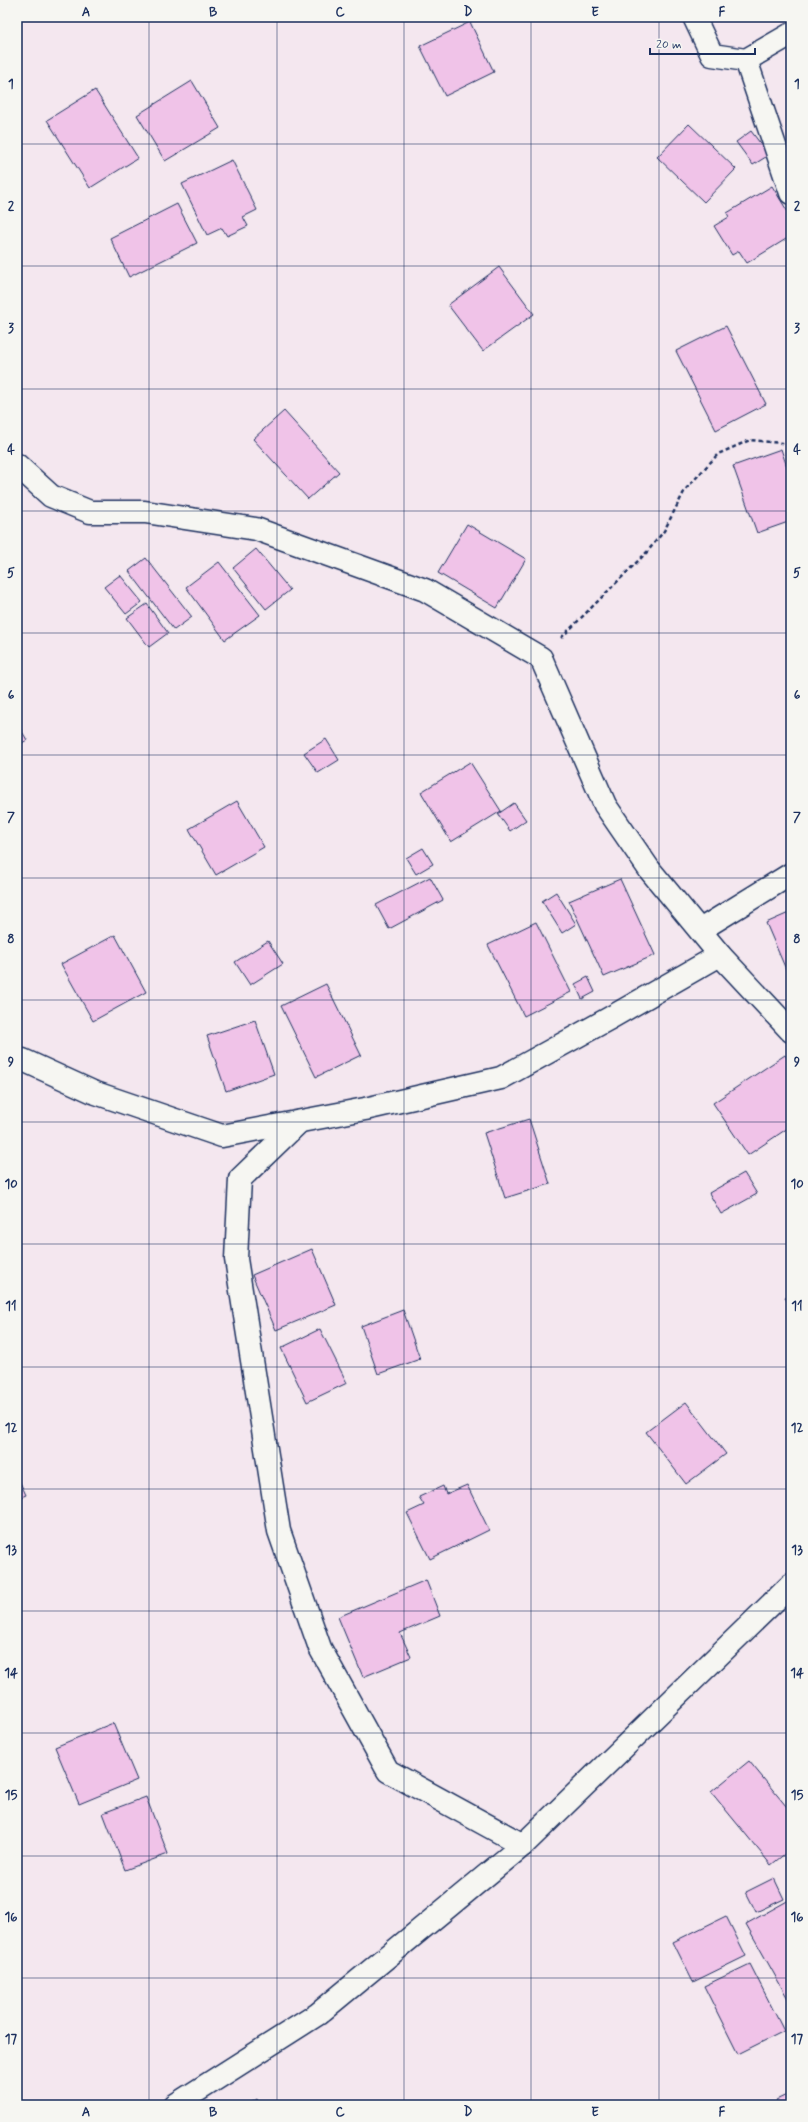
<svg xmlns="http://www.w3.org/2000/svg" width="808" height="2122" font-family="Mynerve,sans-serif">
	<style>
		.building { fill: #f0c3e8; stroke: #1b2f5e }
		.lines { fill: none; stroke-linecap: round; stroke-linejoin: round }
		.minor-casing { stroke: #1b2f5e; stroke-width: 25 }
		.path { stroke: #1b2f5e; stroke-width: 2.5; stroke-dasharray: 4 3; stroke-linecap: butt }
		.minor { stroke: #f6f6f2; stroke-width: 22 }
		.grid { fill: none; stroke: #1b2f5e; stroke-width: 1; stroke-opacity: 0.55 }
		.neatline { fill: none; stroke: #1b2f5e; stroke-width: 1.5 }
		.grid-label { font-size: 13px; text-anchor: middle; font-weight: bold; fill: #1b2f5e }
	</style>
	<rect width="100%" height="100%" fill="#f4e7ef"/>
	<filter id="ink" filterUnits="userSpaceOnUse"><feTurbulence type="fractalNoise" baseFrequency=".025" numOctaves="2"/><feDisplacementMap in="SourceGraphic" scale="8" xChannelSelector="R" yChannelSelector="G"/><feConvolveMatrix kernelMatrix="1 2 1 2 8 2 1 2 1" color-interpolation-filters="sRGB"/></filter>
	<g filter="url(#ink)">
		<g class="building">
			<polygon points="470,22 494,72 445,96 420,46"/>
			<polygon points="192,81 220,128 165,161 137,115"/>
			<polygon points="95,90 138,158 90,188 47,120"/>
			<polygon points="689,124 736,169 704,202 657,157"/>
			<polygon points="751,131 769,155 753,165 736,142"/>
			<polygon points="232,160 257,210 243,217 248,226 227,236 222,228 207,235 182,184"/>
			<polygon points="772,186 791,217 791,236 747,263 739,251 732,255 714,226 729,217 727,213"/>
			<polygon points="177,204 197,243 129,277 110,238"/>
			<polygon points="499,267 534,314 483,351 448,305"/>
			<polygon points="726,326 766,404 716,430 676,351"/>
			<polygon points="284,411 339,472 308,499 253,439"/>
			<polygon points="781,449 791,479 791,521 757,533 733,466"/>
			<polygon points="467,524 526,559 497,608 438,573"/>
			<polygon points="256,549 290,590 266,609 233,568"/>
			<polygon points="146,558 192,617 174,630 129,571"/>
			<polygon points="219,562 260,615 225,640 186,587"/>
			<polygon points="120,575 142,602 126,614 104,587"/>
			<polygon points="147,604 168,633 149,647 127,618"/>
			<polygon points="17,723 27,740 17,746"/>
			<polygon points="326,739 339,760 318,773 304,753"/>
			<polygon points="470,762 501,811 451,842 421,792"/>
			<polygon points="237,801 264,847 216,875 189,829"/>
			<polygon points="514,803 526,820 510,831 498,814"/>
			<polygon points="423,848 433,864 416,874 406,858"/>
			<polygon points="430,877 443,900 389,929 376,905"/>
			<polygon points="620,879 655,955 604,977 569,901"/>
			<polygon points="556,892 576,924 562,933 542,901"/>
			<polygon points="791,912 791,981 766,923"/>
			<polygon points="536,922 571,992 524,1016 488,945"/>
			<polygon points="115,935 146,992 93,1021 61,964"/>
			<polygon points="268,941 283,964 250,985 235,962"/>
			<polygon points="588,977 595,992 582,999 575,984"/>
			<polygon points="326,984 361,1055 316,1077 281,1006"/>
			<polygon points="255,1020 274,1074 226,1091 207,1036"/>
			<polygon points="785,1055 791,1063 791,1126 748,1155 713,1103"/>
			<polygon points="529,1119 550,1184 505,1198 484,1133"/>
			<polygon points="744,1173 757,1194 721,1214 709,1193"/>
			<polygon points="312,1249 336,1305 276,1330 252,1275"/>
			<polygon points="791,1294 791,1309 785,1297"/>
			<polygon points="403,1310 420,1359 378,1374 361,1326"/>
			<polygon points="320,1329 347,1383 307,1402 281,1348"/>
			<polygon points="686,1402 726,1454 686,1484 646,1432"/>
			<polygon points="17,1476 26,1495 17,1499"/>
			<polygon points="467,1485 489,1530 430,1559 407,1513 424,1505 419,1497 443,1486 446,1494"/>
			<polygon points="426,1580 440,1616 400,1633 411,1657 363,1677 338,1617"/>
			<polygon points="113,1723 137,1780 79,1804 55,1747"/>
			<polygon points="749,1761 791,1812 791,1849 771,1865 711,1792"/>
			<polygon points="146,1797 168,1854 125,1870 103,1813"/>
			<polygon points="774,1878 784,1899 756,1912 746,1892"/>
			<polygon points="791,1899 791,2004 746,1924"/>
			<polygon points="726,1916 746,1956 693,1982 673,1942"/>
			<polygon points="750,1964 784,2031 738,2054 704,1986"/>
			<polygon points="791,2093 791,2105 779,2105 776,2100"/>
			<polygon points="257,2099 261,2105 248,2105"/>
		</g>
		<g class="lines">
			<defs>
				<g id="minor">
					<polyline points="694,17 712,55 746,60 791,34"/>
					<polyline points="746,60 791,193"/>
					<polyline points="17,465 51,496 90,512 145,512 256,529 425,590 541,658 605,805 649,869 720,955 791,1031"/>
					<polyline points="700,930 791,874"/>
					<polyline points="23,1060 93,1092 222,1136 365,1109 501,1078 610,1018 720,955"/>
					<polyline points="299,1122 240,1179 236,1259 279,1531 320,1648 388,1771 523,1845"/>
					<polyline points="175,2105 318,2014 523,1845 791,1585"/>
				</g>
			</defs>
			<use href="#minor" class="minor-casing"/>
			<polyline class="path" points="561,638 647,552 664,531 685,490 718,454 750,440 791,444"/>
			<use href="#minor" class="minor"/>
		</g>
	</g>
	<path class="grid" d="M149,17V2105M277,17V2105M404,17V2105M531,17V2105M659,17V2105M17,144H791M17,266H791M17,389H791M17,511H791M17,633H791M17,755H791M17,878H791M17,1000H791M17,1122H791M17,1244H791M17,1367H791M17,1489H791M17,1611H791M17,1733H791M17,1856H791M17,1978H791"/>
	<rect width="808" height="2122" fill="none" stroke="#f6f6f2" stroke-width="44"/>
	<path d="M650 48v6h105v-6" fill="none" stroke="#1b2f5e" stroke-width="2"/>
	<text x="656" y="48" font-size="12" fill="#1b2f5e" stroke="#f6f6f2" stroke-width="3" paint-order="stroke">20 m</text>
	<rect x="22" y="22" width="764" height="2078" class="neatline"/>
	<g class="grid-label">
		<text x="86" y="16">A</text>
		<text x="213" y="16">B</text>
		<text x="340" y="16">C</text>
		<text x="468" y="16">D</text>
		<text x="595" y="16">E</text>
		<text x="722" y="16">F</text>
		<text x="11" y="88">1</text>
		<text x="797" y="88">1</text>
		<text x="11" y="210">2</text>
		<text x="797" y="210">2</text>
		<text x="11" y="332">3</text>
		<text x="797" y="332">3</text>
		<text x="11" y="454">4</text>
		<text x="797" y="454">4</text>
		<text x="11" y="577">5</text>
		<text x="797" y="577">5</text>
		<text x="11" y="699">6</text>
		<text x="797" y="699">6</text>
		<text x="11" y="821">7</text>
		<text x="797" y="821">7</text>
		<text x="11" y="943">8</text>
		<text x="797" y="943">8</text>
		<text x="11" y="1066">9</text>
		<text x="797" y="1066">9</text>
		<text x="11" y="1188">10</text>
		<text x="797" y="1188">10</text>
		<text x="11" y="1310">11</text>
		<text x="797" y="1310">11</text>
		<text x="11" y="1432">12</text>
		<text x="797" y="1432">12</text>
		<text x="11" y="1554">13</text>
		<text x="797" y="1554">13</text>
		<text x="11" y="1677">14</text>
		<text x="797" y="1677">14</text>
		<text x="11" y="1799">15</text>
		<text x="797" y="1799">15</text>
		<text x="11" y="1921">16</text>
		<text x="797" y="1921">16</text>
		<text x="11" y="2043">17</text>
		<text x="797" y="2043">17</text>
		<text x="86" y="2116">A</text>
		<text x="213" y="2116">B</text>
		<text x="340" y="2116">C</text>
		<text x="468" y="2116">D</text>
		<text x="595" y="2116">E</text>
		<text x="722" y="2116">F</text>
	</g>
</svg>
